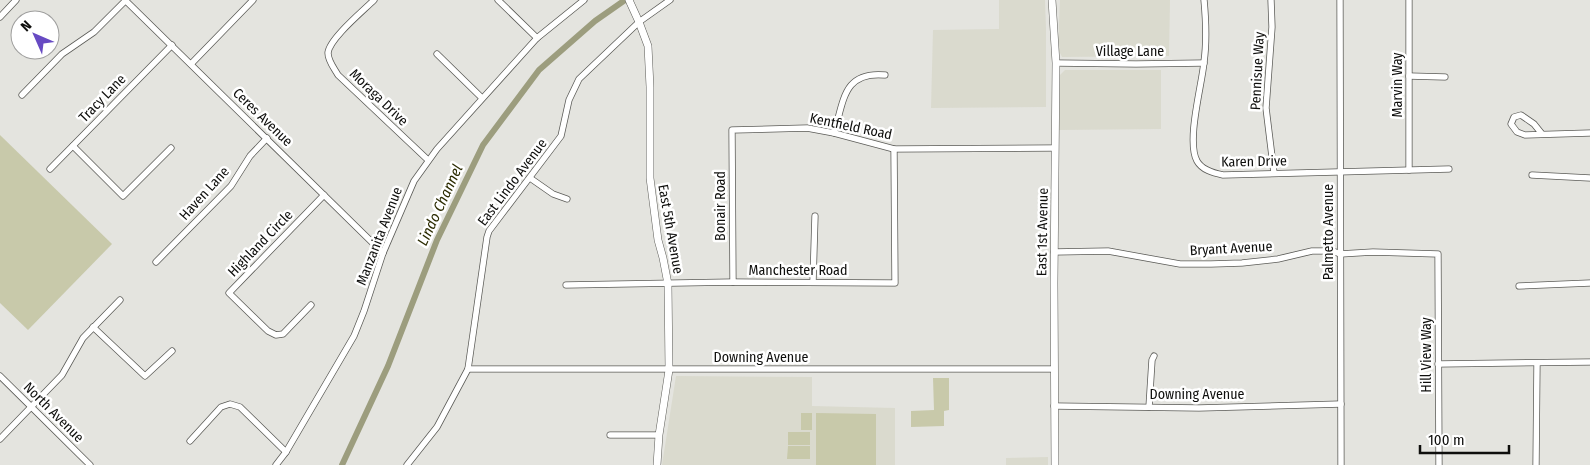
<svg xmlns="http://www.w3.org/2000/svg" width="1590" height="465" font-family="'Fira Sans Condensed',sans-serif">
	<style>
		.built { fill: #dadace }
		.green { fill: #c8c9aa }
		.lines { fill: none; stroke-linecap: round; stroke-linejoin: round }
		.canal { stroke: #9c9d7e; stroke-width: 6 }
		.minor-casing { stroke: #5b5b57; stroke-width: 7 }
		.tertiary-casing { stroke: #5b5b57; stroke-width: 8 }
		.minor { stroke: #fff; stroke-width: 5.5 }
		.tertiary { stroke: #fff; stroke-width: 7 }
		.labels { text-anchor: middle; stroke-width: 5; stroke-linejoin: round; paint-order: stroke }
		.street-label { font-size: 14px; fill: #0e0e0c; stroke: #fff }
		.water-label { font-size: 15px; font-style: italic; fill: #2d2d03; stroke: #fff }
	</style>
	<rect width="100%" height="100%" fill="#e4e4df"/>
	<g class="built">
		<polygon points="999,0 1045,0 1046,29 1046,107 931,108 933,30 999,29"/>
		<polygon points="1060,0 1170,0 1169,56 1062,57 1058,49"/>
		<polygon points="1065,70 1161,70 1161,129 1059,130 1060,75"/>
		<polygon points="676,376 812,377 812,406 895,408 895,465 662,465"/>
		<polygon points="1048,457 1048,465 1006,465 1006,458"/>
	</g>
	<g class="green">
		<polygon points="0,135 112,244 28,330 0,303"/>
		<polygon points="933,378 949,378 949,410 944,411 944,426 911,427 911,411 934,410"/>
		<rect x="801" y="413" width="11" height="17"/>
		<polygon points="816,413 876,414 876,465 816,465"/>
		<rect x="788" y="432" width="22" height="13"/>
		<polygon points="788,446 810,446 810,459 787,459"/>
	</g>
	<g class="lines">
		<polyline class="canal" points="342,465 388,366 437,240 483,145 539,70 595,21 625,0"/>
		<defs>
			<g id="minor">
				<polyline points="125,0 383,253"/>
				<path d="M374,0C363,11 329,39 328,53C328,61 334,68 338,75L428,160"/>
				<polyline points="498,0 537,38"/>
				<path d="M1204,0C1206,21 1207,41 1204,62C1202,85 1186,141 1197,161C1202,170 1213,173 1223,175L1449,169"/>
				<polyline points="1271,0 1272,27 1266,108 1274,173"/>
				<polyline points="1340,0 1341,465"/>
				<polyline points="1409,0 1409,170"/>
				<polyline points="0,17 16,0"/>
				<polyline points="437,54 482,98"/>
				<polyline points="1056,63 1136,64 1204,63"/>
				<polyline points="191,64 253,0"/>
				<polyline points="1409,76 1445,77"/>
				<polyline points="22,95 62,54 94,32 126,0"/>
				<path d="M834,133C844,101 843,71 885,75"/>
				<polyline points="1542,134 1534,124 1521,115 1514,117 1511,124 1517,132 1525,135 1590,133"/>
				<polyline points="73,146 123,196 171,148"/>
				<polyline points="50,169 172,45"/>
				<polyline points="1532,175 1590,178"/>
				<polyline points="530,178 553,194 567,199"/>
				<polyline points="1054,252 1108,251 1180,264 1211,264 1242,263 1278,259 1312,251 1333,251 1340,254 1373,252 1438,254 1439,465"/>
				<polyline points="156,262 231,186 250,156 267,138"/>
				<polyline points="733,282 732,130 807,128 834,133 894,149 1055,148"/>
				<polyline points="813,282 815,216"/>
				<polyline points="566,285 733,282 895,283 894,149"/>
				<polyline points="1519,286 1590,283"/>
				<polyline points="311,305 283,334 276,335 268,331 229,293 324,195"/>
				<polyline points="93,327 145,376 172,351"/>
				<polyline points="1438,364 1590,362"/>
				<polyline points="468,369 1054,369"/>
				<polyline points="0,376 90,465"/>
				<polyline points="1054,406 1199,408 1341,404"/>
				<polyline points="1149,407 1152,360 1154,356"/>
				<polyline points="610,435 659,435"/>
				<polyline points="0,439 62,375 83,338 120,300"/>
				<polyline points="190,441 221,407 230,404 240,407 286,452"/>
				<polyline points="276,465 286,452 354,336 364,311 383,253 414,181 437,149 537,38 584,0"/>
				<polyline points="407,465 437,427 468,369 487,237 489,231 561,136 569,100 579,79 639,22 670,0"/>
				<polyline points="1536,465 1537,364"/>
			</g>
			<g id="tertiary">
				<polyline points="629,0 639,22 648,46 650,87 650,178 658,240 663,258 668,284 669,370 659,435 657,465"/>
				<polyline points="1052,0 1056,63 1054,283 1055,465"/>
			</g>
		</defs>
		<use href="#minor" class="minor-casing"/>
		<use href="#tertiary" class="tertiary-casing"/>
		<use href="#minor" class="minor"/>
		<use href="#tertiary" class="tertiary"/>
	</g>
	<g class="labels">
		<g class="street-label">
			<text x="1130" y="56">Village Lane</text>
			<text transform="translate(1257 71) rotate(-87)" y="5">Pennisue Way</text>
			<text transform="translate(1397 85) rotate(-90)" y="5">Marvin Way</text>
			<text transform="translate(379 97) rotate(44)" y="5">Moraga Drive</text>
			<text transform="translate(102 98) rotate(-46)" y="5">Tracy Lane</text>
			<text transform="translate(263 117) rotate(44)" y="5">Ceres Avenue</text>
			<text transform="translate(851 126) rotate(12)" y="5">Kentfield Road</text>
			<text transform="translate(1254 161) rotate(-1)" y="5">Karen Drive</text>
			<text transform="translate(512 182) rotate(-53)" y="5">East Lindo Avenue</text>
			<text transform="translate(204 193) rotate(-48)" y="5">Haven Lane</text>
			<text transform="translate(720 206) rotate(-90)" y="5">Bonair Road</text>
			<text transform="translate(671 229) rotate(80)" y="5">East 5th Avenue</text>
			<text transform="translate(1042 232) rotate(-89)" y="5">East 1st Avenue</text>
			<text transform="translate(1328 232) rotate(-90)" y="5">Palmetto Avenue</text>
			<text transform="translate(379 236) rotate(-69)" y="5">Manzanita Avenue</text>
			<text transform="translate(260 243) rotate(-46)" y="5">Highland Circle</text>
			<text transform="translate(1231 248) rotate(-3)" y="5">Bryant Avenue</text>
			<text x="798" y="275">Manchester Road</text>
			<text transform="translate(1426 355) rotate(-90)" y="5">Hill View Way</text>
			<text x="761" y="362">Downing Avenue</text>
			<text x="1197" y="399">Downing Avenue</text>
			<text transform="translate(54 412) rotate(45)" y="5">North Avenue</text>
		</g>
		<g class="water-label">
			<text transform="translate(440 205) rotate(-65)" y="5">Lindo Channel</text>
		</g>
	</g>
	<g transform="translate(35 35) rotate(315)"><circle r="24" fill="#ffffff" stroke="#9f9f9e"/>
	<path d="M0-4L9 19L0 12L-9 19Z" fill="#674ac3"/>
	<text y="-8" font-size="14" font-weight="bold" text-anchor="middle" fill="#0e0e0c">N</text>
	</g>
	<path d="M1420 445v8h89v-8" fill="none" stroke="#0e0e0c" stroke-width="2.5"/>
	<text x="1428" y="445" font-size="15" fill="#0e0e0c" stroke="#ffffff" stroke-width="4" paint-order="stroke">100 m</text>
</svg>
